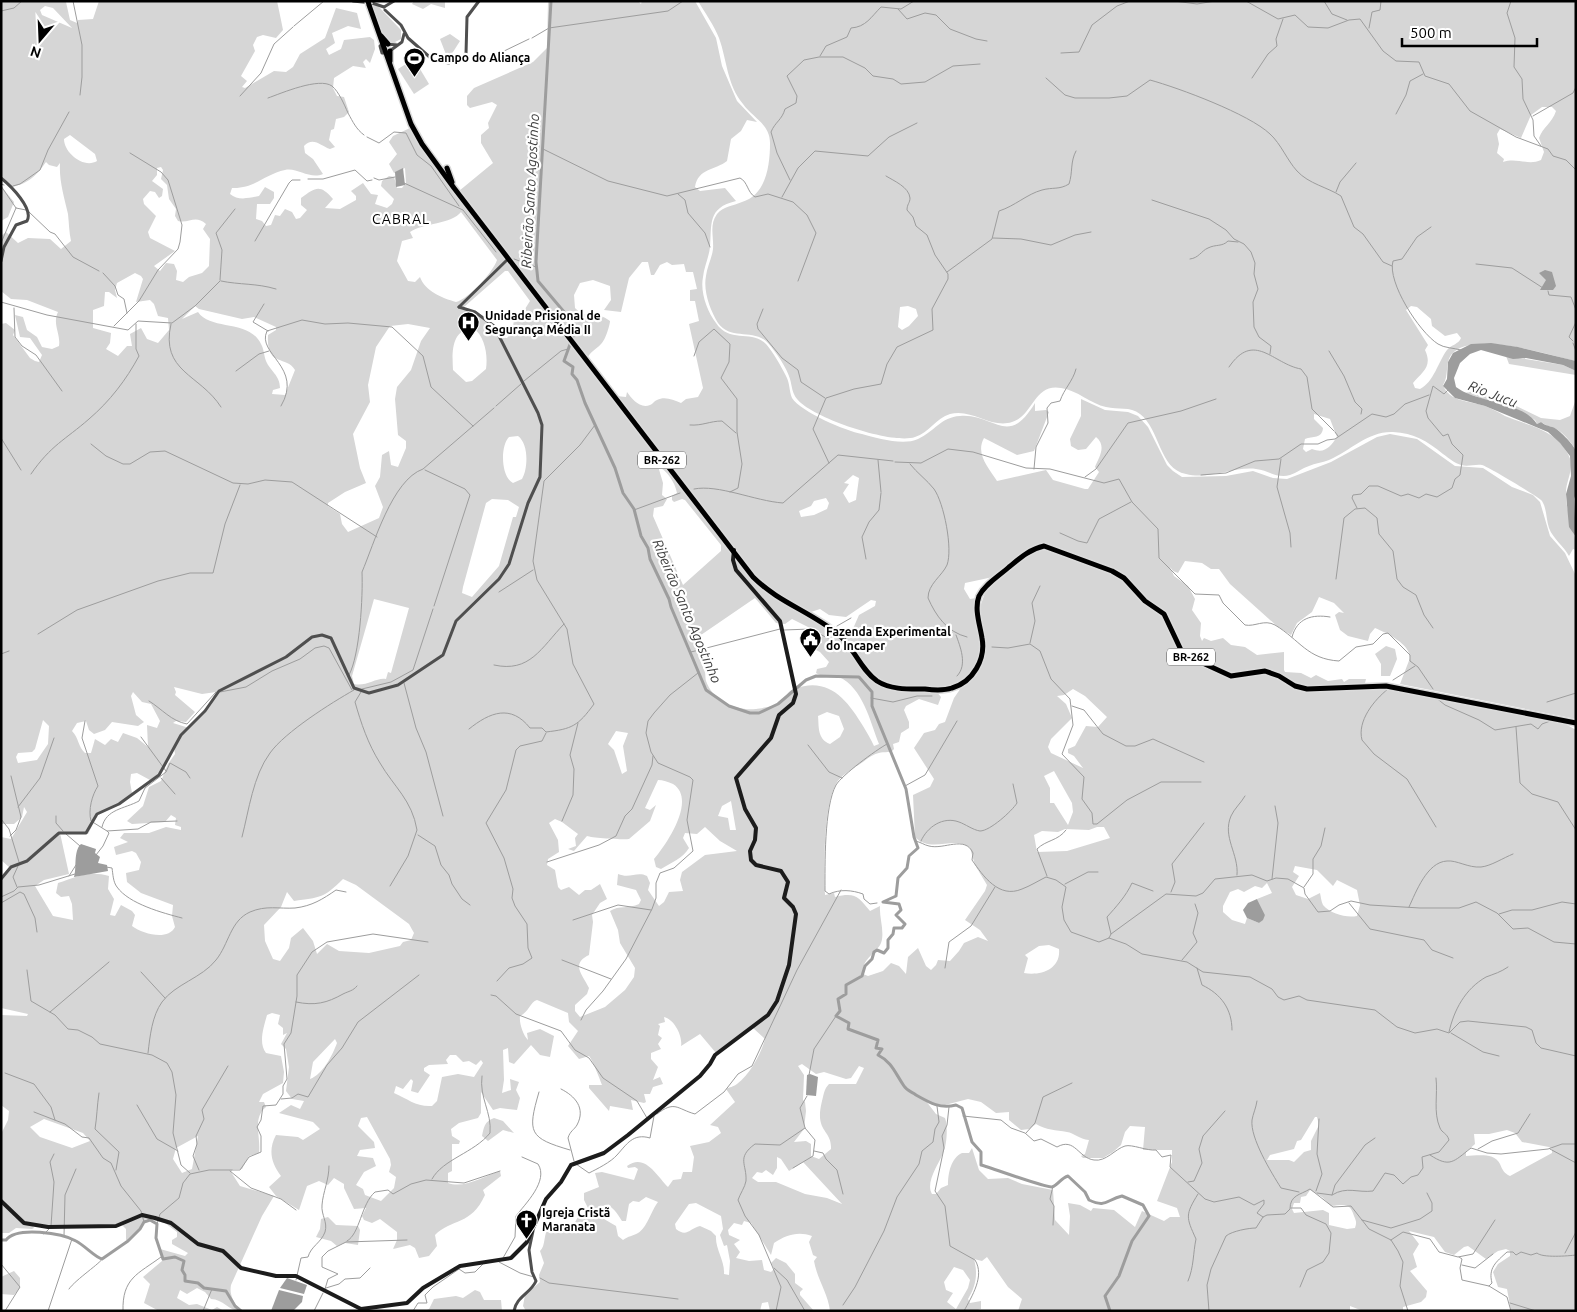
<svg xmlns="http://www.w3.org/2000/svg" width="1577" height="1312" font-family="Ubuntu,sans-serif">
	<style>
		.green { fill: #d6d6d6; fill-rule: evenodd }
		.water { fill: #9d9d9d }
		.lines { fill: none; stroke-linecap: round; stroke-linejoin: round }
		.stream { stroke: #9d9d9d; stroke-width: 1 }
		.river { stroke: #9d9d9d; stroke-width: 3 }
		.trunk-casing { stroke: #dbdbdb; stroke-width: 8 }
		.tertiary { stroke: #4f4f4f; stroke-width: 3 }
		.secondary { stroke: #1c1c1c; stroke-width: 4 }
		.trunk { stroke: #000; stroke-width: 5 }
		.trunk-bridge-casing { stroke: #dbdbdb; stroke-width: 8; stroke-linecap: butt }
		.trunk-bridge { stroke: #000; stroke-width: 5 }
		.labels { text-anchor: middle; stroke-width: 4.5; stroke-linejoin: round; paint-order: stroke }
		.shield { fill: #fff; stroke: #4c4c4c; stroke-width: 1 }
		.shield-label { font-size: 11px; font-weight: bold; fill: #000 }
		.poi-label { font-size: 12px; font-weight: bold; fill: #000; stroke: #fff; text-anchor: start }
		.water-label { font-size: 14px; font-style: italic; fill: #3e3e3e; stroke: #fff }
		.neighbourhood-label { font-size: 14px; letter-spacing: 1px; fill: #000; stroke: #fff }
	</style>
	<rect width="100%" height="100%" fill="#fff"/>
	<g class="green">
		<path d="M1,1L66,2L70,20L77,23L78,20L93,19L99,1H277C279,10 281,20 283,30L276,38L263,35L257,37L253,45L255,51L241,76L247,81L242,87L245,88L274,71L286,72L293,67L300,54L325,38L336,8L357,13L361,29L348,26L332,33L335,43L326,49L329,55L341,49L344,40L370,37L374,40L375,49L370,63L366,59L363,62L366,68L353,66L334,78L333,88L337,96L344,97L349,112L344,117L336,119L334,129L331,130L329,140L335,147L330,149C321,146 313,136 304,146L305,153L313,159L323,174C310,180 297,167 285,170C265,174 254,189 232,188L230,194C238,201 249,198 259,196L265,187L274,192V198L270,204H257L256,219L262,221L266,226L271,225L275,215L280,216L285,209L292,212L296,219L300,218L307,210L301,205V198C316,187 320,184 333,199L325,208L340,209L356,200V196L351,191L363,183L371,194L378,195L375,204L387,208L392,204L394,199L381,186L382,181L389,176L394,177L397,188H402L406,183L405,168L394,173L389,164L397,154L389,142L393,136L410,128L436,169L617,405L758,584L833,631L881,685L935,690L941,697L938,705L919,699L906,706L904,710L909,722V728L901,733L899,742L893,744L894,749L891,752C874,752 873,755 860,764C852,769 840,776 836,784C823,807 824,868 825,895L834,893L835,897C856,892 858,897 870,911L880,906C879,917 885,932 881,943C876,954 861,959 863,974L868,976L883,971L891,963L899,966L906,974L908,957L918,948L926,966L931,970L936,965L938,960L950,961L959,951L964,943L978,937L988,941L980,930L965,920L985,891L987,885L975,865L970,848C955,835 931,854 915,837L913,795L930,787L934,779L914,748L924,733L935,730L939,724L945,722L954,698L963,685L976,676L982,664L985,650L979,619L980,607L986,590L1030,553L1045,548L1118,575L1139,598L1165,619L1180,651L1213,671L1231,678L1267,674L1296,688L1379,686L1562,722L1576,730V1311H1511L1507,1289L1498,1287L1493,1272L1498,1264L1510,1256V1251L1506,1249L1498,1251L1486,1259L1468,1246L1464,1247L1454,1255L1445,1252L1434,1237L1409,1231L1419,1244L1413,1254L1417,1267L1410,1271L1427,1291L1426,1297L1421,1302L1403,1307V1311H1363L1350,1306V1311H1018L1022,1299L1008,1287L987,1257L982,1261L974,1259C978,1274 976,1286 968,1299L970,1303L981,1301V1309L975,1311H830C828,1293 817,1279 814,1261L817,1257L813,1255L809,1242L812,1236C798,1231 786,1235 774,1243L771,1255L751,1223L744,1221L742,1225L734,1223L728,1230L729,1235L740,1240L734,1244L740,1252L736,1258L749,1261L762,1260L764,1270L771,1272L774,1269L771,1263L776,1258L786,1263L795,1274V1283L803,1289L800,1292V1295L814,1311H770L768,1302L762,1303L760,1311H526L523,1306L525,1295L540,1282L539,1275L544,1263L540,1251C546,1246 543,1234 549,1227L563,1232L566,1225L574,1224L578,1217H587L589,1210L584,1200V1193L599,1187L595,1173L602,1172L634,1180L638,1169L635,1167L628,1168L627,1166C645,1153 656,1175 668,1187L673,1180L681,1179L683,1172H692L694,1157L690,1146L709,1142L721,1133L718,1127L710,1125L735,1102L726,1089C730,1087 733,1087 737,1084C750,1074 761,1054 765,1039L753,1028L716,1053L700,1034L681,1046C683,1036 674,1019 664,1017L665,1022L658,1024L660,1026L658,1035L662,1038L658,1044L661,1049L651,1053V1059L658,1067L653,1080L660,1077L663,1084L653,1087L650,1094H644L646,1102L644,1103L631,1100L633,1110L610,1106L609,1111L589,1088V1085H602C599,1077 593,1061 589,1056L579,1059L568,1046L578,1031L569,1022L568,1013L537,1000C530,1002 529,1012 520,1016C519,1023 523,1035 528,1040L527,1033L540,1029L554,1036L550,1057L540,1055L531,1045L514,1064L509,1062L508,1048L503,1050L504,1080L502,1093L511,1090L510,1079L519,1082L516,1090L520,1098L517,1110L500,1108L493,1110L481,1092V1113L478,1118L459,1123L451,1129L452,1136L460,1141L459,1144H452V1171L448,1173V1183C464,1189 485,1176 500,1171L501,1176L483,1190L485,1195C471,1226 452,1218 435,1235L437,1246L429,1256L419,1258L415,1248L410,1245L393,1249L397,1240V1232L380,1219L372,1223L364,1220L362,1216L366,1208L354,1209L344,1188V1184L334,1178L328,1185L319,1181L307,1186L299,1210L276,1196L269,1187L281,1176C271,1163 268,1150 276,1135L298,1137L303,1140L320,1129L313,1122L279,1113L291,1105L300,1109L304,1101L292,1099L286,1091L289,1067L286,1049L281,1044L287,1033L283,1035V1028L278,1024L280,1015L272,1013L267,1015C264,1026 258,1043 266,1053L281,1056L284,1072L283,1083L263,1094L259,1102H264L266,1107C252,1118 261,1137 259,1153L249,1156L242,1169H233L231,1172L240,1186L274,1196L262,1216L231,1285C229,1295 234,1302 240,1311C229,1311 223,1299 211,1299L205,1292L197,1288L187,1294L180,1290L177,1298L189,1305L197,1304L212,1310L217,1307L224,1311H159L144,1303L150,1284L143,1277L162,1261L160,1249L185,1256L188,1253L172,1244V1240L177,1237V1232L165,1223L146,1219L130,1240H126V1229L121,1224L33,1226L34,1228L32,1229L16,1228L9,1233H1V1134L8,1120L9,1111L1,1105V1015L27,1016L28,1014L1,1008V878L9,867L1,860V837L11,839L27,812L24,807L22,817L14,824H1V324L6,323L15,330L13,335L30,358L35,361L39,362L42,355L30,338L20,337L15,315L23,317L27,330L37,337L42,347L52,349L59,346C61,334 52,324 58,312L27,300L11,299L1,291V236L6,232L18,243L28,238L50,239L61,249L71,241C69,232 69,223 68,214C64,196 59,181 60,163L57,167L49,165L46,162C36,176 29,183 12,187L1,176ZM45,6L53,8L72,28L42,15L40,10ZM70,135L95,154L97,161C84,169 64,153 64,139ZM161,167L163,170L161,179L167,185L169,199L176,209L175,216L178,221C189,224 195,214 206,224L203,229L210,239L209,266L202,273L189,277L183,282L176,280L177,271L174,264L166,263L160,271L154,266L175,251L150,238L148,232L156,216L144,204L143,199L150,191L155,192L159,198L162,196L163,189L152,181L157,175V168ZM461,212L497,260C493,272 469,299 456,302C442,298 425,291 420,277L415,282L408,281L397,261L402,241L413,238L410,232C423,223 452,224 461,212ZM505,271H508L530,301L525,309L514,315L513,331L507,338L501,337L488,322L464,307ZM135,273L141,276L143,279L136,302L150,300L154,304L158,316L168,318L169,330L158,343L147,339L141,328L130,334L132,346H127L118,356L106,349L110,343L111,333L93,328V310L104,306L105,292H109L117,298L115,290L117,283ZM195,306L199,309L242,319L254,317L276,327V330L268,335C266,368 286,355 295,370L285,395L272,394L273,390L280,388C280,375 270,371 266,361C264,356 264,349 261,344C249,319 211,331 198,312L182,319ZM408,324L430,328L421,341L411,370L397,387L395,399L398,435L406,441V448L398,467L391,465L389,451L382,455L380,477L375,486L383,507L379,518L348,532L342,524L340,514L328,506V503L345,492L366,483L360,468L353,434L370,402L368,385L376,347L390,326ZM473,328C485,336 488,355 486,369L472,381L466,382L453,370C452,352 451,330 473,328ZM518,436C529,444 528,469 522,479L513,483C501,477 500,446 509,437ZM658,466C667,471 675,482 677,493L672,496V500L674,502L682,499L685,500L721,545V551L683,585L653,516L654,508L663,506L667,499L662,495L663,483ZM492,499L508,500L519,507L516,517H513L499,566L472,597L462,593L463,587L486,503ZM755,598L776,623L785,624L792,619L822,634V643L813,645L812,648L820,652L829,662L826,667L817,669L816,673C823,678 831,673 839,677C863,688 870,721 879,744L874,746C871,739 867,733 863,726C847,700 829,676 794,689C787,691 786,698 781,702C777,706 762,708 756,709C736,711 713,701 706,681C705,677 706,673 704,670C699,656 695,653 698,637ZM374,599L409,608L391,673L388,672L386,679C377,677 366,687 354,684L352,676ZM174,687L202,694L216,692L205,713L189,728L173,723L176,721L186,722L195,712L175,695L176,692ZM1073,689L1085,696L1107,717L1098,727L1086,726L1075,746L1068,749V753L1074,756L1083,768L1051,753L1048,747L1051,739L1072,718L1066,704L1057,696L1064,695ZM133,692L142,702L151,704L160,721L157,728L147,725L148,747L137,738L123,733L118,742L111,739L105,745L95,739L91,753H85C78,747 79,738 72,731L77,723L86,721L89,730L94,734L105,730L112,722L138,726L144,722L136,715L131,696ZM827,712L839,716L844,729L840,737L830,744C817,739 819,726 818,716ZM43,720L49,726L48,744L37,760L18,763L16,757L18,753L32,752L35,749ZM616,731L628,733L623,746L627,771L622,774L614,750L608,744ZM174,748L175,754L168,764L161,781L149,787L143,806L127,821L132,824L165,822L171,815L176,818L175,825L181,827V830L166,827L149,833H124L120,838L128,842L114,847L116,855L132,851L136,853L141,862L139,870L126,873L127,882L141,893L173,905L172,916L175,927C168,941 143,934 132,926L135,915L132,911L121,905L115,916L110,915L114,899L108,889L109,876C89,870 76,877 58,883L56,893L61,897L69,896L72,904L73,920L53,916L35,886L44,880L69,874L60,833L88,834L99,812L117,806L132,793L130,782L131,774L137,773L150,780L161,772ZM1054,771L1072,803L1073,812L1068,825L1054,803H1050V788L1044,776ZM658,780C663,780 668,782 673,784C697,799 667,844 654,859L656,867L661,869C671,863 683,858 689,848L683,838L685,833L697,834L705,827L720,841L737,851L705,855L682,872L680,880L683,891L669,892L664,902L659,906L648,890L650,883L647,876C637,871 630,879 618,874L617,885L636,890L641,900L639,904C629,909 619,905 610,911L618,930L620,943L635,968L634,977L625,990L605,1007L580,1017L575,1011V1005L587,994L589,988C583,975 570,964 589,955L593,922L592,915L600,903L607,899L600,884L591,890H585L579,895L569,887L561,890L558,887L555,870L547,865L548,859L559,852L558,840L549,823L555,819L562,822L578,834L575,838L576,846L568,849L574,851L587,836C592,838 625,840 629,839L650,821L656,805L650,810L645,808ZM731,801L736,830H730L728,818L718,816L722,806ZM1097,827H1104L1110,838L1067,851L1037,852L1034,835L1042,831L1058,832L1065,829L1089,830ZM1295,866L1317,870L1333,886L1337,880L1357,890L1360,905L1357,916C1346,918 1331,914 1323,905C1321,901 1321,897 1320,893L1308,899L1296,895L1292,887L1299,876L1293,872ZM343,879L356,885L409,924L414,933L411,940L403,942L400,946L369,953L339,951L327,944L317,954L313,941L303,928L291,938L289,948L280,961L273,959L265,941L264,925L281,907L287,892L294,901C320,897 323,899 343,879ZM1267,883L1272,893L1257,899L1265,915L1259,923L1247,918L1245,924L1232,920L1223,912V906L1230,892L1238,889L1244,892L1255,886L1262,888ZM1049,945L1059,949C1061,969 1041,976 1024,973L1028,958L1025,955L1039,946ZM335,1039L337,1043C332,1056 323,1074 310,1079L313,1062ZM450,1055H456L463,1062L469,1061L476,1065L481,1060L483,1063L474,1077L458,1074L442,1077L437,1101L432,1106C416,1107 408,1099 394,1093L396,1086L403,1089L411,1079L413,1081L411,1091L418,1093L430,1075L424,1071V1068L429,1065L448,1064L446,1060ZM802,1064L816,1074L824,1072L846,1079L851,1078L859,1066L864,1068L856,1084H829C824,1089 824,1094 822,1101C814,1133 832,1129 831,1149L819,1159L811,1156V1144L806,1141L794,1142L804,1129L806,1111L805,1102L803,1100L804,1075L798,1066ZM968,1099L981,1102L996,1113L1009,1112V1120L1021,1130L1029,1129L1036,1124C1046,1130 1056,1130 1067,1132C1074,1133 1079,1139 1089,1140L1085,1154L1081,1156L1083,1158H1103L1113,1152L1121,1145L1125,1132L1130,1126L1145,1127L1143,1150H1172V1162L1157,1201L1177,1208L1180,1217H1170L1164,1221L1142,1211L1135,1227L1114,1210L1093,1208L1091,1211L1080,1205L1068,1203L1070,1216L1069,1235L1055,1220L1053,1190L1022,1184L1008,1178L988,1179L979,1170L972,1148L969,1153H962C951,1158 948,1173 948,1185L941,1188L936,1194H932C925,1182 939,1164 943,1153C947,1146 948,1125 945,1118L936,1114L926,1101L941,1106ZM367,1117L390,1159L391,1165L389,1172L396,1177L394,1188L381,1201L365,1195L363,1189L356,1185L364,1172L376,1166L373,1158L357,1156L360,1150L375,1148L374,1142L358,1126L361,1118ZM1315,1117H1317L1319,1125L1311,1141V1150L1304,1152L1294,1162L1289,1160H1267L1270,1155L1294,1149L1297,1141L1301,1140ZM44,1119L83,1133L90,1141L72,1148L40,1137L30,1127ZM1507,1130L1515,1133L1522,1142L1549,1147L1552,1149V1153L1510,1176C1504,1173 1503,1171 1500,1164C1494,1152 1476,1156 1466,1156V1152L1475,1144L1474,1134H1489ZM198,1136L192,1169L182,1173L173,1159L176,1148ZM777,1157L781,1159L789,1171L803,1162L842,1204L827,1198L805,1194L776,1182H758L752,1178L757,1172L762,1173L766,1170L773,1175L777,1168ZM1310,1190L1322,1197L1331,1206C1343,1205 1350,1202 1354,1216C1356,1221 1357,1222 1355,1228L1347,1229L1329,1225V1213L1323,1210L1294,1213L1292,1209L1294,1203H1300L1301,1197L1306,1196ZM646,1197L658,1202C651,1211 647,1228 638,1233C633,1236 628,1236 623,1240L618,1236L616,1226L604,1219L605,1215L599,1212L601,1206C613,1204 616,1212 622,1221H626L629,1204L633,1201L639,1202ZM696,1203L721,1216L723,1229L720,1235L724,1246L727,1245L730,1261L729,1275L724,1274C725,1261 715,1249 716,1236L711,1231L700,1226C690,1228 687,1238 676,1229L675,1224L689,1204ZM954,1267L963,1270L970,1280L968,1288L956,1309L947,1302L953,1293L946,1290L944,1282Z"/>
		<polygon points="414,1 445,1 445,8 431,4 423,9 412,4"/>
		<path d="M548,1H638L641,4L642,1H695L716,38L722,66L737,101L757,122L747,120L741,131L731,139L727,161C716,170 698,168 695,187L700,191L725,188L736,201C707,208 712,224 710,247C709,257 704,267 703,277C700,292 707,311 716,323C730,344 751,329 766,344C773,352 781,366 786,376C790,383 789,391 792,398C801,412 846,431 862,434C877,438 903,446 918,439C934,432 941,417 960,416C995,413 1007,449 1035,403V411L1046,410L1049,412L1034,451L1017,455L984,438C975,454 989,468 997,481L1046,470L1053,480L1085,489H1088L1099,472L1095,467C1099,457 1107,446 1096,437L1086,449L1078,450L1071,446L1070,439L1081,416V399L1105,410L1128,412L1138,416L1148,427L1167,465L1173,471L1182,477L1226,476L1253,471L1273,478L1287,479L1331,462L1377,437L1390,434L1417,439L1455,466L1483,468L1512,487L1533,495L1540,502L1550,536L1565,553L1576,576V719L1400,684L1410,658C1410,644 1387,633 1375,628L1370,634L1368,641L1348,636L1340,630L1335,615L1339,612L1344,613L1334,603L1319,597L1312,612L1297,623L1291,635L1278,627L1230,584L1219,569H1211L1202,563L1185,561L1178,573L1173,571L1170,567L1174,576L1188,586L1195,599L1192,610L1201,623L1200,636L1202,641L1204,638L1211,641L1223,638L1231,645L1245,647L1257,655L1284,652V670L1285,672L1301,673L1311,678L1316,675L1328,681L1342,679L1344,682L1349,679H1366L1365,683L1310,687L1296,683L1274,672L1236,674L1227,673L1186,652L1178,640L1168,614L1145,598L1120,571L1085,560L1051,545H1039L1028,549L993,577L965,583L964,589L970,599L976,598C971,617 984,636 980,655C978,665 972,674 964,680C950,692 895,689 879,680C864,670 858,650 846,638L852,631L859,615L875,606L876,601L871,600L846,617L829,615L820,609L808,613L760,581L616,396L626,397L627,392C632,399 640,409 650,405C653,404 654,401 657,400C665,396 673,400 681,403L686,399L698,397L703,388L689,324L699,321L695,301H690V290L697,289L693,272H686L684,264L672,265L667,262L660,265L654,275H651L648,262H642L629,278L621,312L604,310L611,300L610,286L593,280L580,283L574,295L575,308C588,321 596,310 610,321C610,325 605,341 601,344C596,350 591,350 587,359L459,191L493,163L481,143V135L489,128L488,123L497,105L492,102L470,108L467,105V96L474,88L533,62L547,48ZM853,475L859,478L856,500L849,503L843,493L849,484L844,483ZM826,498L829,503L827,509L814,515L801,517L799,511L811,506L814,501Z"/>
		<path d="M698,1H1576V361C1549,355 1471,329 1451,355C1445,363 1449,376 1443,385C1449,402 1470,401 1485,406C1492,409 1499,412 1505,416C1529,426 1555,429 1568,454C1576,469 1565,480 1566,495C1566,514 1576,531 1576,550L1573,549L1569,556C1564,546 1553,539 1549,528C1546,519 1547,509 1542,501C1539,497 1487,466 1482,465C1475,464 1468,467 1461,465C1454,463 1449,458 1443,454C1427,441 1414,433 1393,432C1368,431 1350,451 1329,460C1322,463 1315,463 1309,466C1302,468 1297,473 1290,475C1277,479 1268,470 1256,469C1236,466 1209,480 1186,474C1159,469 1160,429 1140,414C1130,406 1118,410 1106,407C1091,404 1077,390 1061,388C1034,383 1033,416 1012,422C991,429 972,408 950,414C936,418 929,433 915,437C893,445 812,418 797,399C792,393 792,386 790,379C787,368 776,352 768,343C754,328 731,341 718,323C710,310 703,291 706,276C707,267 712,258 713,249C714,237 709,225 717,214C724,206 733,206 742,202C766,195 770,166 770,143C770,124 753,118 743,104C727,85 727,60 719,38C714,25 705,13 698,1ZM1542,107H1552L1556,111C1552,123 1543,127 1539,138L1544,152L1541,160C1528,166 1517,157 1503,162L1504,159L1497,153L1499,144L1497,134L1500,129L1521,138L1531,115ZM908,306L916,309L918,316L909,326L902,330L898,327L900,307ZM1411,306L1417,307L1431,319L1432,326L1445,336L1457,333L1461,338C1459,344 1451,345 1447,350C1438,362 1434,382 1420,389L1415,388L1413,383C1422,372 1433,367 1425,350L1428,345L1406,310ZM1314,414L1330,419L1337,437C1330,447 1325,454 1312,449L1306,452L1303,449L1305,439C1313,436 1322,439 1323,428L1314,419Z"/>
		<path d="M370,3L379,7L401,30V39L395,42L397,43C380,46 374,16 370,3Z"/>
		<polygon points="450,34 460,41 453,52 447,57 440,39"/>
		<polygon points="414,59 429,84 414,94 398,69"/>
		<polygon points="1,186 14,202 8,217 1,221"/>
		<polygon points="1506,356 1563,365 1576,371 1576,375 1509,364"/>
		<path d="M1474,391L1500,398L1541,418L1560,420L1570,416L1576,399V451C1573,444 1563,432 1556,429C1551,426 1546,426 1541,422L1537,424L1535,420L1503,405L1465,393Z"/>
		<polygon points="1386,646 1395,649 1397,659 1390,676 1381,676 1381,664 1375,654"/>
		<path d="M494,1118L503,1121L514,1133L503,1130L488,1141L482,1136C484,1127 484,1122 494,1118Z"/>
		<polygon points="328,1217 336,1225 358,1226 360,1230 358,1245 345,1243 337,1246 331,1241 316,1237 320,1229 321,1219"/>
		<polygon points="14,1271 20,1278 20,1288 14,1295 1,1294 1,1277"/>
		<polygon points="475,1290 480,1292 484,1300 501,1300 502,1311 425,1311 429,1309 434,1299 456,1296 463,1298"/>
	</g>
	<g class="water">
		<polygon points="403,168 405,185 396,187 395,172"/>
		<polygon points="1545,270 1552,272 1556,286 1553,290 1540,290 1546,280 1539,273"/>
		<path d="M1491,343L1518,347L1576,361V371L1563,365L1526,358L1513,359L1481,350L1470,354L1460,363L1454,378L1456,387C1477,403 1522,401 1537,424L1541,422C1546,426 1547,425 1552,427C1558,428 1574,445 1576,451V493L1574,499L1576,537L1569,527L1566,494L1571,476L1570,456L1560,443L1548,432L1485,406L1455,398L1443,386L1447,379L1448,362L1453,353L1471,344Z"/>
		<path d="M81,844L96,849L95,853L100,857L98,863L107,865L108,871L74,877C77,869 73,851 81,844Z"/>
		<polygon points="1257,899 1265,915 1263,920 1259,923 1247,918 1243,910 1248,903"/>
		<polygon points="810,1074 818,1077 816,1096 806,1095 807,1075"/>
		<polygon points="287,1278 307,1285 304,1294 280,1288"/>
		<polygon points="279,1290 303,1296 302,1302 293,1311 271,1311"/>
	</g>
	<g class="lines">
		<g class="stream">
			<polyline points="73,1 82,45 82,77 80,95"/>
			<polyline points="1174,1 1197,4 1215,1"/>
			<polyline points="1246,1 1278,19 1295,15 1308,27 1328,28 1349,20 1360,19 1383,51 1396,61 1419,62 1425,76 1449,84 1470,111 1516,137 1548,149 1553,156 1566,160 1576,170"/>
			<polyline points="1324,1 1332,14 1347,20"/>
			<polyline points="1511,1 1507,13 1515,38 1514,67 1522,79 1523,99 1533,120 1534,136 1541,146"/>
			<polyline points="898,9 907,19 925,13 936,15 950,29 976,39 987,41"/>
			<polyline points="1,11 14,8 22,1"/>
			<polyline points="294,26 324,1"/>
			<polyline points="1369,28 1372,12 1380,10 1381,1"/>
			<polyline points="532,38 549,28 668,11 683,1"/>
			<polyline points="1061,53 1079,52 1092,25 1117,6 1130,1"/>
			<path d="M820,56L826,46L847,37L851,28C866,27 871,17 881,7L901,9L914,1"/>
			<polyline points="484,57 493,61 500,53 529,39"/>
			<path d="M1046,78L1065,95L1075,98H1109L1127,96L1150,80C1179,88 1249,114 1270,134C1281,144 1287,160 1297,171C1309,184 1327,187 1341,196L1354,227L1363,234L1383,262L1392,266"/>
			<polyline points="1252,78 1268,54 1277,46 1276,39 1283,19"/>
			<polyline points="240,96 261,73 274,44 293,27"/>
			<path d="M268,98C282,93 319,77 332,86C339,92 344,104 348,113C353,122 356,129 364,135"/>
			<polyline points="1396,114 1406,95 1410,81 1423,74"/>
			<polyline points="1533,116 1573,93 1576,87"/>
			<polyline points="367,137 379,143 394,132 406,133 417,155 431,166 459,206"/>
			<path d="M543,149L608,181L667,196L740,178C748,182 747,192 755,197L768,194L793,202L807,215L816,233L798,281"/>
			<polyline points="374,178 379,180 395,177"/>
			<polyline points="308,179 323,179 355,170 367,181 372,180"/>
			<path d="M790,180L777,153L771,132C775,122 782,120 785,109L796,103L797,96L787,76L804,60L819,57H843L865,68L873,76L893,79L901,84L925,82L953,66L980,64"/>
			<polyline points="404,183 463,210 496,252"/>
			<polyline points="1,184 4,185"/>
			<polyline points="1,186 16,208 26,210"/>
			<polyline points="13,186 20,184 40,170 48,150 69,112"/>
			<polyline points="1336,192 1340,182 1356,163"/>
			<polyline points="678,194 685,200 688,213 705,233 710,247"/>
			<polyline points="782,197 798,168 815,151 868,156 889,137 917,123"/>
			<polyline points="1152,200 1209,219 1226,230 1234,239 1244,244 1251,252 1255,263 1254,274 1258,289 1253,302 1254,327 1259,337 1271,346 1270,354"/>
			<polyline points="29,212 50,232 55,234 73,257 99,271"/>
			<path d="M1431,227L1417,237L1402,259L1393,261C1387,282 1419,332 1438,344C1444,348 1454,348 1461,350"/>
			<polyline points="993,238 1021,239 1051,245 1075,235 1091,232"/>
			<polyline points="255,241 289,183 292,180 300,180"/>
			<polyline points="1,243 16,208"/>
			<polyline points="514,259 536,267"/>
			<path d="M1190,259C1199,258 1201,251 1208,248C1216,244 1222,247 1228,241L1238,242"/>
			<polyline points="1476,264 1512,268 1543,288"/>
			<path d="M947,272L992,239L999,211C1015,206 1027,194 1042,190C1053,187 1059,190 1069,184C1073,172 1070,162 1076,151"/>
			<polyline points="103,273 115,286 118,295 124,299 127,313"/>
			<polyline points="220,280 222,250 216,233 235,209"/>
			<path d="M221,281C240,285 256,283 276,289"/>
			<polyline points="1548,291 1549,295 1571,297 1576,310"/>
			<polyline points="1,302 47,315 128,330 138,321 172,323 195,306 220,281"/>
			<polyline points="264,304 253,322 268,331"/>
			<polyline points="14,308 15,337 22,346 36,355 62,391"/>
			<polyline points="763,309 757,324 758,329 782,358 798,370 801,382 825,398"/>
			<path d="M171,324C160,372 200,374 221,407"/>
			<polyline points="114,326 139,301 158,270 178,249 180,242 182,225 168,180 161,172 130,153"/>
			<polyline points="1573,341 1569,337 1576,322"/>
			<polyline points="1573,343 1576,351"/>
			<polyline points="1329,351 1344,376 1355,402 1362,409 1361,414"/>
			<polyline points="694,356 699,342 714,329 730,344 729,362 721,378 737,399 737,432 742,464 738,488 730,492"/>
			<path d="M1229,367C1254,330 1273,364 1301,369L1307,377L1312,409L1334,431"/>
			<polyline points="236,371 259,354 269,351"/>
			<polyline points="524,381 561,351 568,349"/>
			<path d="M281,406C304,367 256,354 267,331L302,320L325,324L348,323L392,327L423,356L431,387L473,426"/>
			<polyline points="496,406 521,384"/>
			<path d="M690,425C702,426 710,421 722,421L736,433"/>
			<polyline points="1335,432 1338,436"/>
			<polyline points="1,438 21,470"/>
			<polyline points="91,444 106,456 123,464 130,464 150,452 165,451 233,483 248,484 265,480 292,482 377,537"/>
			<polyline points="1281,459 1277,487 1290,533 1291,547"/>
			<polyline points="878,460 881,492"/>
			<path d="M895,462L921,463L948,449L973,452L1026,468L1050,469L1104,483L1119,479L1132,502L1158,529L1159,558L1195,594L1219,595L1223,603L1245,625C1255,627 1264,619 1275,625C1300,640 1307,659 1339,661L1356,647L1373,644L1383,634L1388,633L1410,655V661L1418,667L1433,689"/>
			<path d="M829,463L813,429L826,398L854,389L881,384L887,364L897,347L933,330L932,309L948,279V274L935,255L927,235L916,226L913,217L907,210C907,204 910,203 910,198C909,187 894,181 886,176"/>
			<path d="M910,464C917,473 927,480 934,489C944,503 953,549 947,565C942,576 928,584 928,598C936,616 947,632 967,637"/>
			<path d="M1034,469L1036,447L1048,423L1047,408L1051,403L1060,401C1064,389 1073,381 1076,369"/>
			<polyline points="425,470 465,489 470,495 434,606"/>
			<path d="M31,474C51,445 65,440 89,419C110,401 126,380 139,356L136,349V324"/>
			<polyline points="1201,475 1226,473 1255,461 1279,459 1301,444 1318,444 1327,440 1335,439 1372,414 1386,417 1394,414 1405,404 1429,395"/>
			<polyline points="1085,477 1096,469 1128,423 1181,411 1216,399"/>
			<path d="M694,489C718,484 755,501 783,503L838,455L893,461"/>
			<polyline points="1357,508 1352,498 1353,495 1361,494 1369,486 1378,486 1401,496 1408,494 1419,498 1426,494 1437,497 1452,488 1455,479 1460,475 1463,455 1452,444 1448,434 1443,436 1428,418 1426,411 1433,386 1444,394 1448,390"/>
			<polyline points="634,510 680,493"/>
			<polyline points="1060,533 1078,541 1087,543 1099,519 1131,502"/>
			<polyline points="866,559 862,537 869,522 879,510 881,493"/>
			<polyline points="1336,579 1344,518 1355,509 1365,508 1377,518 1379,534 1393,551 1397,579 1403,587 1416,595 1424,615 1433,628"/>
			<polyline points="499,592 533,570"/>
			<polyline points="837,626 851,618"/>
			<polyline points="784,630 811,629 829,639"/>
			<polyline points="38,634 77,610 158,581 190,573 213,573 225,524 240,485"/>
			<path d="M956,635C960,646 968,665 957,676"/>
			<path d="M1292,637C1297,618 1312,614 1330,617"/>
			<polyline points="1030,643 1035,621 1032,603 1040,586"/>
			<polyline points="992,647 1008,648 1030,644 1040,651 1051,679 1070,699 1073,725 1062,754 1084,777 1082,799 1092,813 1093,824 1097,824 1127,800 1161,782 1201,782"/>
			<polyline points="691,652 780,629"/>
			<polyline points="1,654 9,651"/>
			<path d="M494,665C530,673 541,648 564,624"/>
			<path d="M349,675C360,655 363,596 362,572C374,544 392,480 423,469L494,408"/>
			<polyline points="1393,680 1415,666"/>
			<polyline points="404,683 416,728 426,752 443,816"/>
			<polyline points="362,689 391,682 413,670 433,609"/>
			<path d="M1388,689C1374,700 1357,721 1362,740L1374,754L1407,779L1436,827"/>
			<polyline points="220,692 246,687 272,671 300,659 315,648 324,646 329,648 352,690"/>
			<path d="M361,692L355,702C361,723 368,744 380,763C394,787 412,800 417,830L408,856L390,886"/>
			<polyline points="1435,697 1445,705 1479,720 1495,730 1531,724 1538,729 1542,724 1553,720"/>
			<polyline points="871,698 893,702 917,696 932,696"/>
			<path d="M149,701C162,709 171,721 187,724L216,692"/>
			<polyline points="1547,702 1576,693"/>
			<polyline points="1072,706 1084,710 1103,734 1126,746 1135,746 1153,739 1204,762"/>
			<path d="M85,721L82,738L98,786C92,795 88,810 91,821L107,831L138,829L151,822L177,821"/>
			<polyline points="1516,727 1520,783 1532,794 1558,802 1576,830"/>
			<path d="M469,729C490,712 511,704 530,728H542L546,732C572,729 578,726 594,704L573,664L567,629L537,580L533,561L544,481L580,445L595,425"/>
			<polyline points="141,737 166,771"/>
			<polyline points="808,745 829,772 842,778"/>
			<polyline points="161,778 175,794"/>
			<polyline points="905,786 925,775 957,721"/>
			<polyline points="18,807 40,778 54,738"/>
			<polyline points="56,816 56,823 63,831"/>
			<polyline points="1,819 9,829 19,862"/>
			<polyline points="562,821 573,795 574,769 570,755 578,723"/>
			<path d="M102,827C106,809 124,809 139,801L145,788L166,772L170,763L186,772L190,778"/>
			<polyline points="66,834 80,846"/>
			<polyline points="418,835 435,846 441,865 449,875 452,884 462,899 470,905"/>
			<polyline points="10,836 16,830 21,817 11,776"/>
			<path d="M242,837C249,810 253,776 270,753C285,732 331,703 354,690"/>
			<path d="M915,841C921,842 924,845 929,846C944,850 965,835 973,853L972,860C983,876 999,899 1022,889C1030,886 1038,881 1046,877L1056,880L1066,887L1062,907L1064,920L1071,932L1099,942L1109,938L1111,934L1107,917C1116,907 1126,896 1132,883L1153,891"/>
			<path d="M921,841C927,827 943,816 959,822C965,824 973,830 980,831C990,831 1012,811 1017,803L1013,784"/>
			<polyline points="96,855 103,846 109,833 107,831"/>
			<polyline points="547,862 599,845 616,836 625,816 632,809 652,765 653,756"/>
			<path d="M106,867L112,868C113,874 113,882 117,887C129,904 163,913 182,918"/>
			<path d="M1237,875C1239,854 1222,837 1231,816C1234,809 1241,803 1245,796"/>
			<polyline points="69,876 76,865"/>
			<path d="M1047,876L1037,849C1046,840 1058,841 1066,830"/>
			<polyline points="1272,879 1278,823 1275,806"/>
			<polyline points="1065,884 1088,872 1098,872"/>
			<polyline points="17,887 13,877 18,866"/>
			<polyline points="1304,887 1313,874 1313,859 1321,846 1325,828"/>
			<polyline points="1171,892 1175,882 1172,864 1204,823"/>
			<polyline points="1,897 14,891 18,887 39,885 75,874"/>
			<polyline points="1,903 20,892 24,894 35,918 37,932"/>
			<path d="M877,903L870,904L864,899L863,894C852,890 840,889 829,894L825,891C825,865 824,807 836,785C842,775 876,750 887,744"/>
			<polyline points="1349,903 1370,929 1424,940 1432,950 1453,958"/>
			<path d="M1409,907C1416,892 1427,862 1447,861C1457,860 1468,868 1481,867C1491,866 1503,858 1513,854"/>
			<polyline points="1499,914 1512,910 1532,910 1562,902 1576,904"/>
			<polyline points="573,920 618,905 651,910"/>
			<polyline points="1111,934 1166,894 1196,896 1203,893 1215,879 1252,875 1267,881 1276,878 1288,879 1304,888 1305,894 1318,912 1330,911 1339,905 1351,901 1370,905 1420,908 1459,908 1476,902 1497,913 1513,929 1528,928 1554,942 1576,944"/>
			<polyline points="1109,938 1126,944 1142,954 1187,962 1203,972 1250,977 1272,989 1278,997 1284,1000 1299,996 1307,1000 1375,1010 1397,1027 1415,1033 1437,1029 1449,1033 1460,1022 1468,1021 1526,1027 1532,1030 1536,1043 1541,1048 1576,1056"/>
			<polyline points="562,960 611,979"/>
			<polyline points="1182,960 1197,942 1193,933 1198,913 1195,904"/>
			<polyline points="945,968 949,942 971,926 995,887"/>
			<path d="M1197,968L1202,985C1221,994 1232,1009 1232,1030"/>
			<polyline points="27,970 31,1001 55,1015 68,1029 78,1030 92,1037 100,1044 152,1055 167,1063 172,1072 176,1095 173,1133 181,1165 190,1173"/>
			<polyline points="141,972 165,998"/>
			<polyline points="497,981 509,968 523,964 532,958 528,948 527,924 515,906 512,898 513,889 504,858 486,823 506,790 516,750 520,746 542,741 546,733"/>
			<polyline points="491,995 496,996 516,1014 561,1031 575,1050 589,1058 603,1078 637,1101 647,1118"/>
			<path d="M296,1002C315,1006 327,1003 343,994C349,991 353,991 357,986"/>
			<polyline points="50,1012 109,962"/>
			<polyline points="581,1020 586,1010 603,991 626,959 652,909 656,898 656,883 660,873 674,868 693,851 687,820 693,780 690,777 658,763 651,752 646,733 648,721 654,713 670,695 698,673"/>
			<path d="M1449,1032C1454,1010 1465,989 1486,977C1494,974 1501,972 1508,967"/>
			<polyline points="1451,1033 1483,1052 1499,1056"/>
			<path d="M148,1053C150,1036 152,1016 162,1002C175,984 202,978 216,960C229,944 230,921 250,912C266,905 279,909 295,908C312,906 323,899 336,890L346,892"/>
			<polyline points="5,1073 34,1084 51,1107 55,1120"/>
			<polyline points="809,1075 814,1049 836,1016"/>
			<path d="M561,1089C575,1096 586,1108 577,1125C574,1130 570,1131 568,1138L574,1161"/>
			<path d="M539,1092C527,1133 529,1138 570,1150"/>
			<path d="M99,1093C97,1106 97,1117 95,1129L119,1152L116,1170"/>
			<polyline points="281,1099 292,1098 298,1094 308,1097 327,1065 342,1048 358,1022 419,975"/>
			<path d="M1257,1101C1256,1108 1253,1114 1252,1120C1250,1138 1271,1172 1281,1188L1299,1192"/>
			<polyline points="137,1105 157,1139 178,1151"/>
			<path d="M949,1107L947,1125L942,1136L944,1148L935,1191L945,1206L950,1246L975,1260C985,1276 972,1296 964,1311"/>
			<polyline points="34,1112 65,1124 82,1137 89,1138 103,1158 111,1163 121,1186 141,1211 144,1222"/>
			<path d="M657,1114C675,1100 677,1109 695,1114L724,1092L738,1074L752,1066L797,970L841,890"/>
			<path d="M963,1116L1001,1120L1011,1128L1025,1133L1034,1141L1041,1139L1057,1147C1075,1137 1078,1158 1094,1160C1106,1162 1115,1149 1125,1146C1132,1144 1147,1151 1156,1150L1162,1157L1171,1155L1170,1167L1205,1199L1214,1202L1239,1197L1254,1205L1264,1200V1204L1257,1213L1263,1217"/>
			<polyline points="1026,1133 1035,1123 1043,1097 1072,1083"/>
			<polyline points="1478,1149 1492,1141 1518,1133 1530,1114"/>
			<polyline points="1550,1149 1576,1163"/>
			<polyline points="814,1151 823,1153 826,1159 837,1170 843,1194"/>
			<path d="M1430,1155C1450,1168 1453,1162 1471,1148L1487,1153L1501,1154L1548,1149L1562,1144H1576"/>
			<path d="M576,1164L589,1173C597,1169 611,1162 617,1155C627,1144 633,1133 650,1138L654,1116"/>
			<polyline points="793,1168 813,1156 815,1140 805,1128 800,1108 807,1096"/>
			<polyline points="199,1170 193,1156 197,1144 196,1136 204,1119 202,1110 228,1066"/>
			<polyline points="230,1171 251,1188 281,1199 296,1210"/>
			<path d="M432,1179C443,1159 474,1153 490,1133C492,1112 479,1098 482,1076"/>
			<polyline points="1188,1182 1194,1181 1202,1163 1199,1149 1203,1136 1225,1111"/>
			<polyline points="1316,1191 1322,1174 1317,1154 1319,1119"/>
			<path d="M1317,1193L1332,1195C1347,1186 1357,1193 1373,1191L1385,1173L1394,1175L1403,1184L1411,1177L1418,1175L1423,1168L1422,1157L1439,1152L1449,1140C1447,1133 1442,1133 1440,1128C1433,1112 1438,1095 1436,1078"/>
			<polyline points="1332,1195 1335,1185 1365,1145 1375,1138"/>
			<polyline points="1291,1208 1301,1208 1306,1215 1326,1224 1331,1233 1329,1253 1323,1262 1307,1270 1300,1287"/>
			<polyline points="1362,1220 1391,1228 1420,1219 1432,1211 1432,1203 1427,1193"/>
			<polyline points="157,1224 160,1214 179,1198 183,1183 190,1174 209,1170 240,1170 249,1157 261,1152 261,1136 257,1127 261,1120 263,1106 276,1105 283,1094 283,1086 287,1079 284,1044 291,1033 297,996 297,975 312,952 327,942 373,934 428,942"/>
			<polyline points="1053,1225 1054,1206 1050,1199 1053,1186"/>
			<polyline points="51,1226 54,1182 50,1162 54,1154"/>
			<polyline points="44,1234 49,1229"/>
			<polyline points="64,1236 65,1195 76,1169"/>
			<polyline points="1391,1240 1403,1232 1430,1239 1439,1252 1458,1257 1473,1254 1495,1220"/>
			<path d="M347,1241C360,1234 361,1204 375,1192L388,1190L393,1194L411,1184L426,1180L464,1183L500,1171"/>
			<polyline points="1565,1253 1576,1232"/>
			<polyline points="1459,1257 1462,1259 1460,1268 1462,1280 1489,1286 1507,1297 1511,1311"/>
			<path d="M503,1258L515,1237L516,1216C525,1204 549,1181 538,1164L522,1157"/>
			<polyline points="499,1262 520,1273 534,1277"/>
			<polyline points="1,1264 20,1287 5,1311"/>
			<polyline points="1462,1265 1475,1268 1493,1254"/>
			<polyline points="774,1268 787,1280 805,1311"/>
			<polyline points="540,1278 549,1283 678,1299"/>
			<path d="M296,1280L301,1258L308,1257C311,1246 321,1243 325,1232C328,1222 321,1215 322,1205C323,1192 329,1180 329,1166"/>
			<path d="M1188,1281C1194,1267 1193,1253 1196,1239C1186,1217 1185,1215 1198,1194"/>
			<path d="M1489,1286L1492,1283C1488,1268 1496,1262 1507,1252H1513L1516,1255L1521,1252L1531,1255L1537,1253C1542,1258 1568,1256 1576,1255"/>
			<polyline points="326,1288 339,1284 345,1279 360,1278 370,1268"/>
			<path d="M69,1289C76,1279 101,1263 103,1258"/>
			<polyline points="325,1289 328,1279 338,1274 322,1267 322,1257 328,1251 346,1242 407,1240"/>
			<polyline points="1510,1303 1536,1311"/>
			<polyline points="843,1305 855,1287 884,1231 897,1197 919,1164 922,1151 933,1142 935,1129 939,1122 937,1106"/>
			<polyline points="48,1311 72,1239"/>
			<path d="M123,1311C122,1278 138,1274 161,1257"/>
			<polyline points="203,1311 212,1289"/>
			<polyline points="314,1311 323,1293"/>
			<polyline points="413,1311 418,1303 427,1303 425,1295 433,1287 459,1269 465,1273 475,1272 483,1264"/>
			<path d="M776,1311L781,1287L759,1235L745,1216L738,1200C740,1194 745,1187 746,1181C747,1164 736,1158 755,1144L780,1145L805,1128"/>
			<path d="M1209,1311L1207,1285L1211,1269L1226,1236C1232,1231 1249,1228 1256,1228L1263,1217L1267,1215L1285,1214L1290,1209C1290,1195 1300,1195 1310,1189L1333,1207L1351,1206L1369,1229L1391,1240L1398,1251L1403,1262L1400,1286L1408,1311"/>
		</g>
		<g class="river">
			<path d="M551,1L536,262L538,281L570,319L573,327V336L564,361L573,367L572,374L577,380L585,403L615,468L623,493L634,509L641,536L648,548L650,559L669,599L671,607L706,690L729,706L750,713H759L778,704L806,680L816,676L859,677L872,692V706L906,789L914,837L918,848L909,856L907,868L898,878L896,896L883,902L899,904L901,910L896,915L905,924L902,928H894L893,934L888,940V948L884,953L877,950L874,952L872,959L865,966L862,976L846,985V994L838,999L840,1011L836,1016L849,1023L848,1029L878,1040L876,1048L882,1049L878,1055C892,1062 895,1073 904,1086C907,1091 912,1092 916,1095C930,1103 940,1109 956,1105L962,1108L972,1142L981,1152V1165C992,1168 1046,1188 1052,1187C1058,1185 1061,1178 1068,1176L1085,1192L1089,1200C1106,1208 1106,1200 1122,1196L1143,1205L1149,1216L1132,1241L1119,1276L1105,1296L1110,1311"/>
			<path d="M1,1240H6C17,1226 62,1233 76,1241C84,1245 96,1258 102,1259L128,1241L140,1229L144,1222L150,1220L157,1224L156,1238L163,1259L175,1257L184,1261L182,1270L185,1275V1281L198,1283L204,1288L226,1291L235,1306L241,1311"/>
		</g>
		<defs>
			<g id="trunk">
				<path d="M369,5L411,124L422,144L454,188L753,577C778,602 811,612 838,634C854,647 860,669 877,681C891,690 909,689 925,689C933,690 943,691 952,688C973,682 986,659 982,638C980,625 974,609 979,596C985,584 999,576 1009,567C1020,558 1030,549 1044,546L1112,571L1124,578L1145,601L1164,614L1181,650L1194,659L1231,676L1265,671L1279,676L1295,686L1307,689L1386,686L1576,723"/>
				<polyline points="381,36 388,44"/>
				<polyline points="390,61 390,51"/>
				<polyline points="447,168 452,182"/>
			</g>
		</defs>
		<use href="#trunk" class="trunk-casing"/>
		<g class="tertiary">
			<polyline points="353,1 372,3 384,7"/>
			<polyline points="384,7 394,1"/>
			<polyline points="385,10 401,25 408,38 433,60 449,63 466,54 467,17 479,1"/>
			<polyline points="398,45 385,44 380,46 382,53 387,53 402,42 404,34"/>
			<path d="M1,178C11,186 34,209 27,221L16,225L4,247L1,261"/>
			<polyline points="459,307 508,259"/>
			<polyline points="1,879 11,867 27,861 59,833 86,833 97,814 119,804 159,775 181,735 205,711 219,691 286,657 312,637 322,635 331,638 354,688 369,693 398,685 443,655 456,621 499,579 509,564 528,503 540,477 542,425 538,413 494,326 475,312 459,307"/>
			<path d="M514,1311C516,1297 531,1293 536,1281L532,1272L529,1250L533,1231"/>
		</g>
		<polyline class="secondary" points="1,1201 24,1223 48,1227 116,1226 142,1215 155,1218 171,1223 198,1244 223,1251 241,1268 276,1276 296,1276 361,1309 407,1303 423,1288 460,1266 511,1258 527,1242 546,1199 561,1182 571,1165 604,1153 628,1135 700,1076 710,1064 715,1055 768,1015 777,1001 789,965 796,914 793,907 784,898 788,882 781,871 756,865 751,860 750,851 755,840 756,828 745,809 736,778 771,738 779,715 793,703 796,694 780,621 736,570 733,560 734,550"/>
		<use href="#trunk" class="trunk"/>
		<defs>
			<polyline id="trunk-bridge" points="368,1 369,5"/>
		</defs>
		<use href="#trunk-bridge" class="trunk-bridge-casing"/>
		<use href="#trunk-bridge" class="trunk-bridge"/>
	</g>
	<defs>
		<symbol id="stadium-pin" viewBox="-11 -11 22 30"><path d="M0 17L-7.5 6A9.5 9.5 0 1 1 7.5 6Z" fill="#000" stroke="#fff"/><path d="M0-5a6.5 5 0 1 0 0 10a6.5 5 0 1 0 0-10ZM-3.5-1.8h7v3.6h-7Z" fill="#fff"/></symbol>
		<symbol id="hospital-pin" viewBox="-11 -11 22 30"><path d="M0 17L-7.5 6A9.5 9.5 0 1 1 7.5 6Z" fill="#000" stroke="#fff"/><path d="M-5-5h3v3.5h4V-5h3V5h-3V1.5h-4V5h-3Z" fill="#fff"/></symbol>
		<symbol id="civic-pin" viewBox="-11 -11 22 30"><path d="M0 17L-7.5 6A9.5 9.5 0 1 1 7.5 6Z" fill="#000" stroke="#fff"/><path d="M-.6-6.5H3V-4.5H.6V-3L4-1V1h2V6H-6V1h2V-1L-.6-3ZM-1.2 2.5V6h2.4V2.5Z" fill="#fff"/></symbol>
		<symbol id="church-pin" viewBox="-11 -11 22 30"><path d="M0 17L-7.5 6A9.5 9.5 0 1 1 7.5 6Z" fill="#000" stroke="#fff"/><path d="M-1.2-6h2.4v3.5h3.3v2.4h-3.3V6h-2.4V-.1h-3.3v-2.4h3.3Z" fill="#fff"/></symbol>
	</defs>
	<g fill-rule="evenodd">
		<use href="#stadium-pin" x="402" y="46" width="25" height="34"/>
		<use href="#hospital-pin" x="456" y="310" width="25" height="34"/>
		<use href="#civic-pin" x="798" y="626" width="25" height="34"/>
		<use href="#church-pin" x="514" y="1208" width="25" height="34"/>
	</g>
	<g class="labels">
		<g class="shield">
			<rect x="638" y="451.5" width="48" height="17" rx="4"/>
			<rect x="1167" y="648.5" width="48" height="17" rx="4"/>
		</g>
		<g class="shield-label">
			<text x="662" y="464">BR-262</text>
			<text x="1191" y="661">BR-262</text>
		</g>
		<g class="poi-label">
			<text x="430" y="62">Campo do Aliança</text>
			<text x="485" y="320">Unidade Prisional de<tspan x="485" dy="14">Segurança Média II</tspan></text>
			<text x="826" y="636">Fazenda Experimental<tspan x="826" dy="14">do Incaper</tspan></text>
			<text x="542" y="1217">Igreja Cristã<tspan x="542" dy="14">Maranata</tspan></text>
		</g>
		<g class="water-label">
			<text transform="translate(530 191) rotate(-87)" y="5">Ribeirão Santo Agostinho</text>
			<text transform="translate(1493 394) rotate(21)" y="5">Rio Jucu</text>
			<text transform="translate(687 611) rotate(67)" y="5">Ribeirão Santo Agostinho</text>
		</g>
		<g class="neighbourhood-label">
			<text x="401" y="224">CABRAL</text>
		</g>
	</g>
	<rect width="1577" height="1312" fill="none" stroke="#000000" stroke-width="5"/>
	<g transform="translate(40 40) rotate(199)" stroke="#ffffff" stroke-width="4" paint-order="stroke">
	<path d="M0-4L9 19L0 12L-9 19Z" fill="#000000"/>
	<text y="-8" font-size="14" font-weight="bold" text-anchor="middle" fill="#000000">N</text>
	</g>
	<path d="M1402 38v8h135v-8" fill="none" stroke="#000000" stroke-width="2.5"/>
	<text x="1410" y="38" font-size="15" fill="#000000" stroke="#ffffff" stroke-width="4" paint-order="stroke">500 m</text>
</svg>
